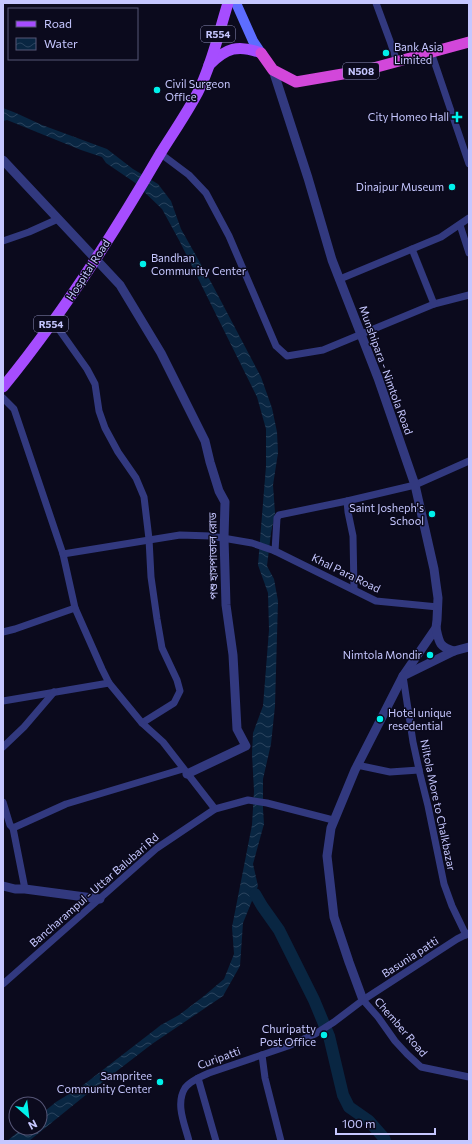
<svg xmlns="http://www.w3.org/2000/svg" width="472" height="1144" font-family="Commissioner,'Noto Sans Bengali',sans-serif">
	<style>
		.water { fill: url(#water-waves) }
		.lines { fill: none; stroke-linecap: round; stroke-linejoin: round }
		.river { stroke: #092642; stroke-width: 12 }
		.minor { stroke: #32397f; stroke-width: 7 }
		.tertiary { stroke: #32397f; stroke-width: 9 }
		.secondary { stroke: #5d6dff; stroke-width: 10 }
		.primary { stroke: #a64dff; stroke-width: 11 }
		.trunk { stroke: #d247da; stroke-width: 11 }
		.poi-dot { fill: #00f1eb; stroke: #0b0a1d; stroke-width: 1.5 }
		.labels { text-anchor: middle; stroke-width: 3; stroke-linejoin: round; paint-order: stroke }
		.shield { fill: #0b0a1d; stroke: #8e8ebb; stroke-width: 1 }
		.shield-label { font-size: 10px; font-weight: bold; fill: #c6c7ff }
		.poi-label { font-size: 11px; fill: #c6c7ff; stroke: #0b0a1d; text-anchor: end }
		.street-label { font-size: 11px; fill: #c6c7ff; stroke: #0b0a1d }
	</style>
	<defs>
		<pattern id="water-waves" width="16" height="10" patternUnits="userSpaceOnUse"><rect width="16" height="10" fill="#092642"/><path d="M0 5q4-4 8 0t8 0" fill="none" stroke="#2b445e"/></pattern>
	</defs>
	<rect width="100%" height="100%" fill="#0b0a1d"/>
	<polygon class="water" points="3,108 16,113 42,125 107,149 133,169 158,184 171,201 181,229 212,284 261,377 272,408 277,432 278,453 273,485 275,513 271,533 267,566 274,579 278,601 275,706 271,744 263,779 263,809 264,824 253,864 258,886 243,923 240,966 223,996 152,1044 87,1094 29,1141 7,1141 23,1128 40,1128 40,1115 56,1102 82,1086 161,1025 179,1015 204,996 224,979 234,954 232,927 252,825 254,791 252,754 253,733 263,706 269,630 268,593 258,565 266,466 266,429 257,397 180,242 162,209 134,182 106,163 102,157 81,150 7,120 3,121"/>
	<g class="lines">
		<polyline class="river" points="255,894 262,906 279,930 314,1000 329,1036 343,1095 349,1107 369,1121 384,1138 385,1141"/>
		<g class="minor">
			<polyline points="376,3 390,41 397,62"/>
			<polyline points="431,52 469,164"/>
			<polyline points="161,154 189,175 206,193 229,236 276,346 287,356 323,350 434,304 469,295"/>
			<polyline points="460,225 469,253"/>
			<polyline points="3,241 29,232 58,219"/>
			<polyline points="412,249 434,304"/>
			<polyline points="340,279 441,237 469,218"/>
			<polyline points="53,321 87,369 95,384 99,411 105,428 118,452 136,478 144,497 149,539 151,577 157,619 162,648 177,680 180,691 174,703 142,723"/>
			<polyline points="3,398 14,409 63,554 75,608 102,669 109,683 142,723 163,742 215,809"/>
			<polyline points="275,551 277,518 279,515 347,501"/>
			<polyline points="63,554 180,535 211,536 252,543 275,551 376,601 438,607"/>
			<polyline points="354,589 353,536 348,512 347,501 415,485 469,461"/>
			<polyline points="3,632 15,629 75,608"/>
			<polyline points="403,676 413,742 420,774 428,806 444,884 452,906 466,935"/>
			<polyline points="3,701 109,683"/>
			<polyline points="3,747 24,727 54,692"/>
			<polyline points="357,765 390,772 419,770"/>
			<polyline points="3,802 10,825 13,828"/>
			<polyline points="25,889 13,828 66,804 183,769"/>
			<polyline points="3,984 157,848 215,809 248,800 267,803 333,820"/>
			<polyline points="363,1000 378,1017 395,1041 407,1054 421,1067 469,1077"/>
			<polyline points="262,1055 265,1078 281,1141"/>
			<polyline points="198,1078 216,1141"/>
			<path d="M189,1141C185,1125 175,1104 185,1088C189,1082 202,1076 209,1073L288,1046L315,1034L334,1022L363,1000L457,939L469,933"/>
		</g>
		<g class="tertiary">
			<polyline points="273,70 308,178 332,260 378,378 415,485 434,569 436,584 438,598 437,620 436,628 403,676"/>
			<polyline points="3,160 120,285 161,353 205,441 210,462 219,491 225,502 224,538 226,605 233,655 237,729 246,746 187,774"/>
			<path d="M436,628C439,642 439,647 454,651"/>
			<polyline points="3,886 15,889 25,889 100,899"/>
			<polyline points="363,1000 349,962 334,917 327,856 331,828 355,770 403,676 454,651 469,647"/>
		</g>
		<polyline class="secondary" points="236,3 253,41 261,53"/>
		<g class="primary">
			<path d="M209,65C226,48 238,44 261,53"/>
			<path d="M3,387C63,314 113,235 160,154C173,133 187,113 198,92C212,64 219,32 228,3"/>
		</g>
		<polyline class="trunk" points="261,53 273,70 296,82 366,70 469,42"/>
	</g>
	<g class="poi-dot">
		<circle cx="386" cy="53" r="4"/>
		<circle cx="157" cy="90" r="4"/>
		<path d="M455 111h4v4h4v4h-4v4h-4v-4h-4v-4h4z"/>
		<circle cx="452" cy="187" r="4"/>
		<circle cx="143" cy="264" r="4"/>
		<circle cx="432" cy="514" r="4"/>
		<circle cx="430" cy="655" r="4"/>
		<circle cx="380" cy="719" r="4"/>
		<circle cx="324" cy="1035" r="4"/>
		<circle cx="160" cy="1082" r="4"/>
	</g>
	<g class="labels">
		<g class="shield">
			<rect x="201" y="26" width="34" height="16" rx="3"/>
			<rect x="343" y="63" width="36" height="16" rx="3"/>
			<rect x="34" y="316" width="34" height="16" rx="3"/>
		</g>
		<g class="shield-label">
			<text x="218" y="38">R554</text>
			<text x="361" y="75">N508</text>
			<text x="51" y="328">R554</text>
		</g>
		<g class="poi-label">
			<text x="394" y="51" text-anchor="start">Bank Asia<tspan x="394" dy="13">Limited</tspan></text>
			<text x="165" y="88" text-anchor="start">Civil Surgeon<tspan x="165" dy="13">Office</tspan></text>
			<text x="449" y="121">City Homeo Hall</text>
			<text x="444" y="191">Dinajpur Museum</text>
			<text x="151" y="262" text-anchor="start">Bandhan<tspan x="151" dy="13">Community Center</tspan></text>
			<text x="424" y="512">Saint Josheph's<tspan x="424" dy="13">School</tspan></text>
			<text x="422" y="659">Nimtola Mondir</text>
			<text x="388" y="717" text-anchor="start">Hotel unique<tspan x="388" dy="13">resedential</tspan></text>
			<text x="316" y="1033">Churipatty<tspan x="316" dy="13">Post Office</tspan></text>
			<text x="152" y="1080">Sampritee<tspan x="152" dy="13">Community Center</tspan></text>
		</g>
		<g class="street-label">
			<text transform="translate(88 270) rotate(-57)" y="4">Hospital Road</text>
			<text transform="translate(386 370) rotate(70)" y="4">Munshipara - Nimtola Road</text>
			<text transform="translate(213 556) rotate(-91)" y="4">পশু হাসপাতাল রোড</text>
			<text transform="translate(346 573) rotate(26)" y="4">Khal Para Road</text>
			<text transform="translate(438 805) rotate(78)" y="4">Niltola More to Chalkbazar</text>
			<text transform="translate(94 890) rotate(-41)" y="4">Bancharampul - Uttar Balubari Rd</text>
			<text transform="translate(410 957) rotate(-33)" y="4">Basunia patti</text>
			<text transform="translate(401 1027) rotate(49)" y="4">Chember Road</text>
			<text transform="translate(219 1058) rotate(-20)" y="4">Curipatti</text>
		</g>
	</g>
	<rect width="472" height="1144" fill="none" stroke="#c6c7ff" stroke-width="8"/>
	<rect x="8" y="8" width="130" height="52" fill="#0b0a1d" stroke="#565677"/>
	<rect x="16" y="21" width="20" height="6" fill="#a64dff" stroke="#565677"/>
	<text x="44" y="28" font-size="12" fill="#c6c7ff">Road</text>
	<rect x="16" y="38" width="20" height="12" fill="url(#water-waves)" stroke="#565677"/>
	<text x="44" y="48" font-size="12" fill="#c6c7ff">Water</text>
	<g transform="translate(28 1116) rotate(152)"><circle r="19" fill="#0b0a1d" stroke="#565677"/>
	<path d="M0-3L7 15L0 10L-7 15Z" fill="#00f1eb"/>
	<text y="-6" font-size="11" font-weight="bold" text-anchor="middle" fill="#c6c7ff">N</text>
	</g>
	<path d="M336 1128v6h99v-6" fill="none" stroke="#c6c7ff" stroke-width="2"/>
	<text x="342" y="1128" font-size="12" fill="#c6c7ff" stroke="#0b0a1d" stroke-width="3" paint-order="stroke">100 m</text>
</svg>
